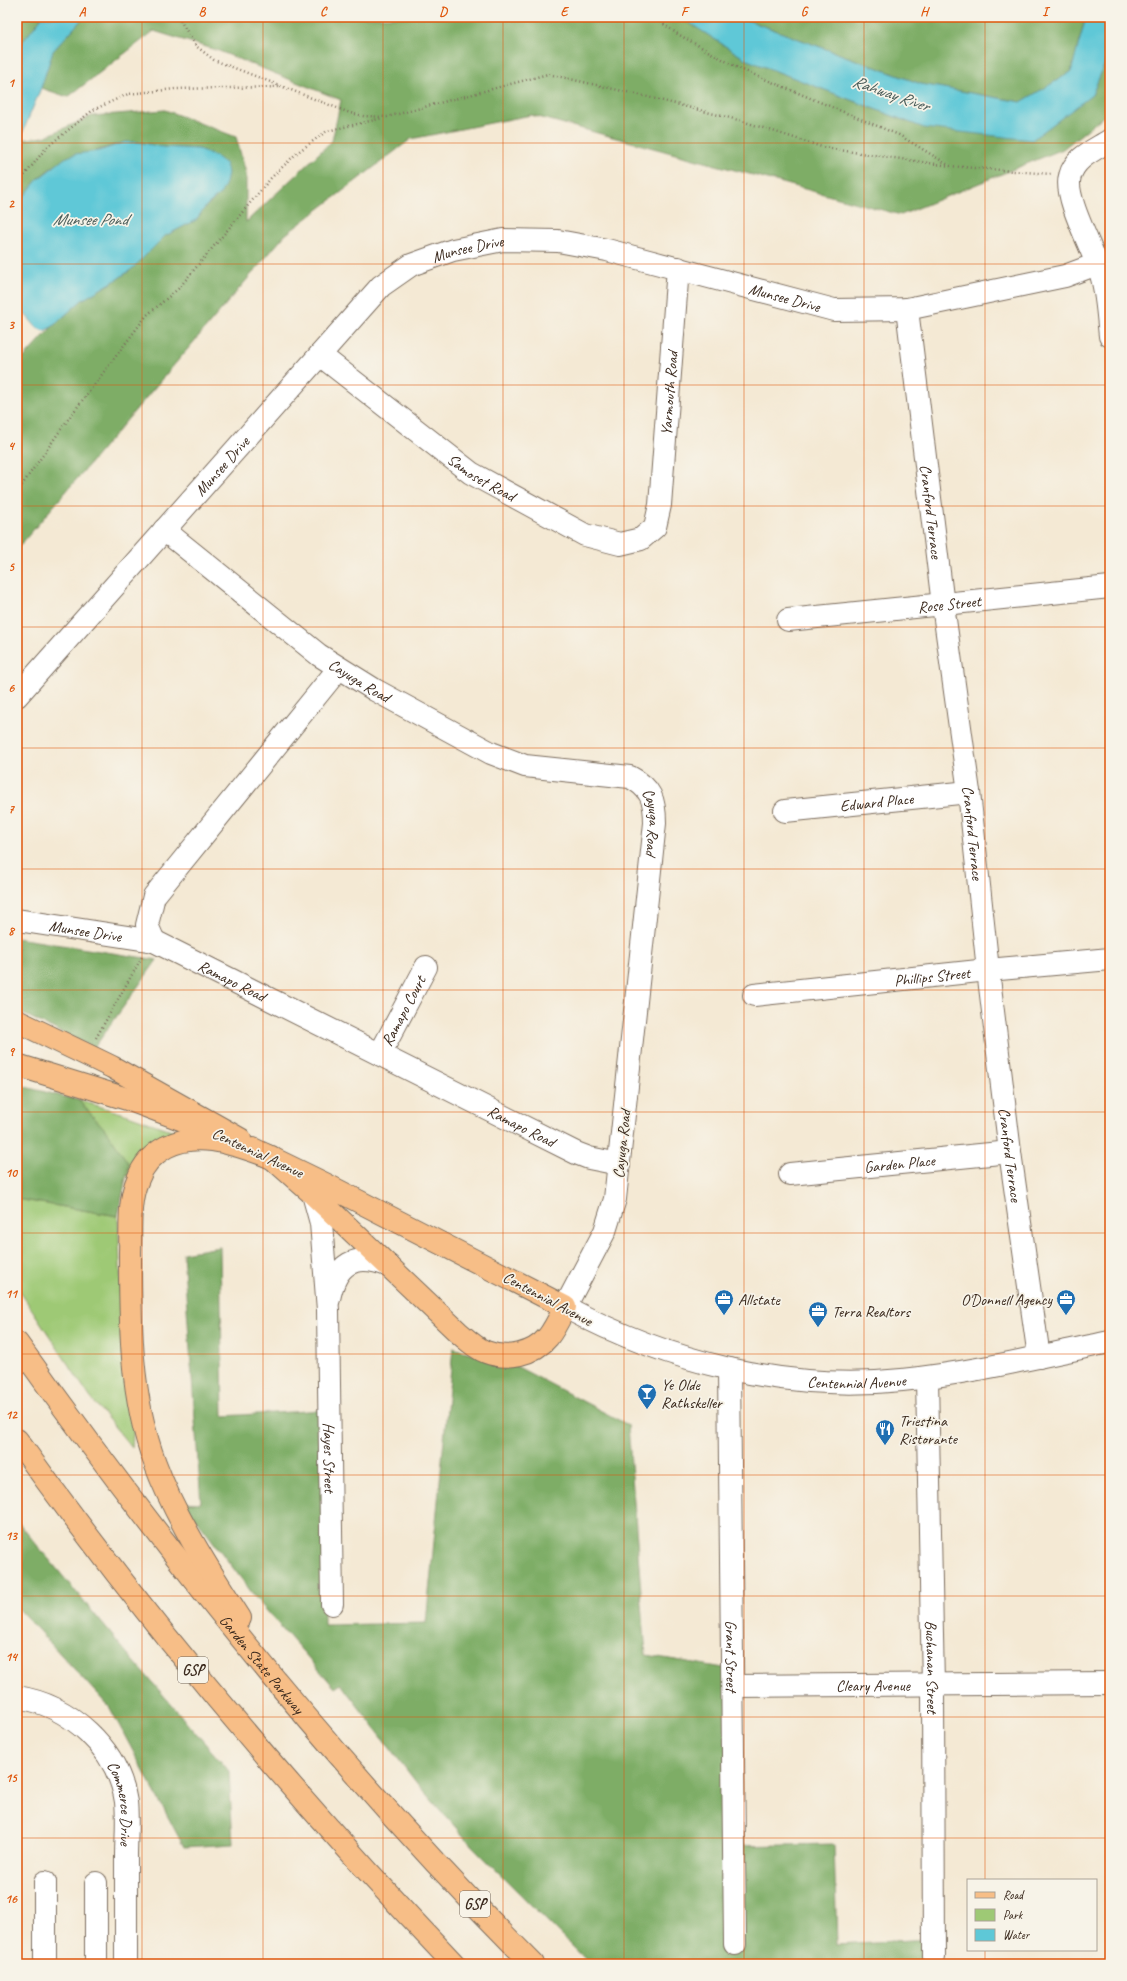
<svg xmlns="http://www.w3.org/2000/svg" width="1127" height="1981" font-family="Caveat,sans-serif">
	<style>
		.green { fill: #9ec975; stroke: #6c7a4a }
		.forest { fill: #7ead66; stroke: #5c6c42 }
		.water { fill: #5ec8d7; stroke: #4c797a }
		.lines { fill: none; stroke-linecap: round; stroke-linejoin: round }
		.minor-casing { stroke: #7c6d5e; stroke-width: 24 }
		.major-casing { stroke: #7c6d5e; stroke-width: 24 }
		.highway-casing { stroke: #7c6d5e; stroke-width: 24 }
		.path { stroke: #7c6d5e; stroke-width: 2.5; stroke-dasharray: 1 3; stroke-linecap: butt }
		.minor { stroke: #fff; stroke-width: 22 }
		.major { stroke: #f7be87; stroke-width: 22 }
		.highway { stroke: #f7be87; stroke-width: 22 }
		.grid { fill: none; stroke: #df570d; stroke-width: 1; stroke-opacity: 0.55 }
		.labels { text-anchor: middle; stroke-width: 3.5; stroke-linejoin: round; paint-order: stroke }
		.shield { fill: #f7f3e8; stroke: #73665b; stroke-width: 1 }
		.shield-label { font-size: 15px; font-weight: bold; fill: #3b2a1e }
		.street-label { font-size: 16px; fill: #3b2a1e; stroke: #f7f3e8 }
		.poi-label { font-size: 16px; fill: #3b2a1e; stroke: #f7f3e8; text-anchor: start }
		.water-label { font-size: 17px; font-style: italic; fill: #465956; stroke: #f7f3e8 }
		.neatline { fill: none; stroke: #df570d; stroke-width: 1.5 }
		.grid-label { font-size: 13px; text-anchor: middle; font-weight: bold; fill: #df570d }
	</style>
	<rect width="100%" height="100%" fill="#f7f3e8"/>
	<filter id="ink" filterUnits="userSpaceOnUse"><feTurbulence type="fractalNoise" baseFrequency=".025" numOctaves="2"/><feDisplacementMap in="SourceGraphic" scale="8" xChannelSelector="R" yChannelSelector="G"/><feConvolveMatrix kernelMatrix="1 2 1 2 8 2 1 2 1" color-interpolation-filters="sRGB"/></filter>
	<filter id="wash" filterUnits="userSpaceOnUse"><feTurbulence type="fractalNoise" baseFrequency=".012" numOctaves="4" result="noise"/><feDisplacementMap in="SourceGraphic" scale="16" xChannelSelector="R" yChannelSelector="G"/><feGaussianBlur stdDeviation="0.9" result="paint"/><feColorMatrix in="noise" values="0 0 0 0 0 0 0 0 0 0 0 0 0 0 0 0 0 1.4 0 .05"/><feComposite in="paint" operator="in"/></filter>
	<g filter="url(#wash)">
		<rect width="100%" height="100%" fill="#f4e9d4"/>
		<g class="green">
			<polygon points="78,1100 128,1115 173,1131 176,1136 129,1176 126,1176 129,1164"/>
			<polygon points="17,1199 118,1216 123,1338 134,1423 132,1448 90,1397 17,1287"/>
		</g>
		<g class="forest">
			<polygon points="17,17 42,17 17,49"/>
			<polygon points="84,17 680,17 747,60 924,128 1092,95 1110,51 1110,111 1063,149 901,215 531,115 411,139 285,235 17,549 17,365 52,327 82,300 116,280 132,269 165,236 196,220 206,206 213,201 199,149 163,147 125,142 89,153 52,167 38,179 17,207 17,146 19,140 44,137 92,116 165,110 236,137 246,173 246,222 332,141 341,100 219,51 154,31 68,97 41,88 53,51"/>
			<polygon points="739,17 1086,17 1071,72 1021,102 921,84"/>
			<polygon points="17,938 157,960 94,1048 17,1011"/>
			<polygon points="17,1085 78,1100 104,1128 129,1164 118,1216 17,1199"/>
			<polygon points="220,1247 223,1416 324,1410 324,1625 426,1623 453,1348 516,1366 628,1425 646,1655 730,1669 734,1846 834,1844 837,1944 930,1939 931,1964 590,1964 473,1847 419,1786 341,1684 335,1688 259,1602 183,1502 201,1503 183,1253"/>
			<polygon points="17,1521 126,1652 229,1771 233,1844 184,1847 110,1708 17,1607"/>
		</g>
		<g class="water">
			<polygon points="42,17 84,17 53,51 41,88 17,146 17,49"/>
			<polygon points="680,17 739,17 921,84 1021,102 1071,72 1086,17 1110,17 1110,51 1092,95 1032,140 924,128 747,60"/>
			<polygon points="125,142 138,142 163,147 199,149 215,156 226,164 228,173 226,183 221,193 206,206 196,220 165,236 132,269 116,280 82,300 52,327 44,331 37,328 17,305 17,207 24,196 38,179 65,158 75,154 99,151"/>
		</g>
	</g>
	<g filter="url(#ink)">
		<g class="lines">
			<defs>
				<g id="minor">
					<path d="M1110,140C1095,150 1075,157 1070,176C1063,198 1096,254 1102,278C1107,296 1108,317 1110,336"/>
					<path id="s1" d="M907,309L943,605L969,792L988,970L1010,1152L1039,1357"/>
					<path id="s2" d="M320,355L471,473L585,535L620,544L641,539L655,527L660,505L678,268"/>
					<path id="s3" d="M164,530L319,655L375,690L491,753L525,766L630,777C651,788 655,800 655,823L615,1199L605,1231L565,1307C668,1362 785,1392 902,1380C972,1373 1041,1356 1110,1342"/>
					<path id="s4" d="M788,620L1110,587"/>
					<path id="s5" d="M17,696L381,286L411,265L453,250L503,240L558,241L607,250L834,310L907,309L1065,276L1097,264"/>
					<path id="s6" d="M785,811L969,792"/>
					<path id="s7" d="M17,920L154,941L576,1153L589,1158L619,1164"/>
					<polyline points="154,941 147,925 154,896 339,668"/>
					<path id="s8" d="M754,995L988,970L1110,959"/>
					<path id="s9" d="M380,1054L426,967"/>
					<path id="s10" d="M790,1174L1010,1152"/>
					<path id="s11" d="M313,1194L321,1223L328,1310L332,1604"/>
					<path d="M329,1299C336,1263 355,1252 389,1266"/>
					<path id="s12" d="M729,1369L735,1944"/>
					<path id="s13" d="M927,1378L933,1686L934,1957"/>
					<path id="s14" d="M733,1686L1110,1683"/>
					<path id="s15" d="M17,1697C70,1705 118,1748 126,1802C128,1821 126,1839 126,1857C126,1893 126,1928 126,1964"/>
					<polyline points="45,1964 45,1882"/>
					<polyline points="96,1964 96,1883"/>
				</g>
				<g id="major">
					<polyline points="17,1065 127,1099 207,1129"/>
					<path d="M253,1149L325,1184L565,1307C560,1317 555,1328 548,1337C533,1355 507,1360 486,1352C475,1348 466,1339 458,1332L313,1194L271,1157"/>
				</g>
				<g id="highway">
					<polyline points="17,1021 112,1067 240,1139"/>
					<path id="s16" d="M17,1343C173,1562 343,1774 533,1964"/>
					<path d="M17,1440C150,1626 297,1799 454,1964"/>
					<path d="M240,1618C210,1572 174,1515 155,1463C130,1396 130,1323 130,1252C131,1228 128,1201 138,1179C143,1165 153,1154 166,1147C200,1129 238,1146 271,1157"/>
				</g>
			</defs>
			<use href="#minor" class="minor-casing"/>
			<use href="#major" class="major-casing"/>
			<use href="#highway" class="highway-casing"/>
			<g class="path">
				<polyline points="178,17 196,46 214,60 350,113 363,116 387,117 548,74 640,95 742,121 825,148 950,166 1051,174"/>
				<polyline points="654,17 676,33 738,68 899,135 947,164"/>
				<polyline points="17,185 46,148 93,110 128,94 175,89 279,87"/>
				<polyline points="17,492 69,418 147,315 178,289 271,178 298,152 327,131 383,118"/>
				<polyline points="96,1038 142,957"/>
			</g>
			<use href="#minor" class="minor"/>
			<use href="#major" class="major"/>
			<use href="#highway" class="highway"/>
		</g>
	</g>
	<path class="grid" d="M142,17V1964M263,17V1964M383,17V1964M503,17V1964M624,17V1964M744,17V1964M864,17V1964M985,17V1880M17,143H1110M17,264H1110M17,385H1110M17,506H1110M17,627H1110M17,748H1110M17,869H1110M17,990H1110M17,1112H1110M17,1233H1110M17,1354H1110M17,1475H1110M17,1596H1110M17,1717H1110M17,1838H1110M985,1950V1964"/>
	<defs>
		<symbol id="office-pin" viewBox="-11 -11 22 30"><path d="M0 17L-7.5 6A9.5 9.5 0 1 1 7.5 6Z" fill="#1f6fb2" stroke="#f7f3e8"/><path d="M-6-3h4V-5.5h4V-3h4V5H-6ZM-1-4.5V-3h2v-1.5ZM-6 0V1H6V0Z" fill="#fff"/></symbol>
		<symbol id="bar-pin" viewBox="-11 -11 22 30"><path d="M0 17L-7.5 6A9.5 9.5 0 1 1 7.5 6Z" fill="#1f6fb2" stroke="#f7f3e8"/><path d="M-6-5H6L.8 .8V4.5H3.5V6h-7V4.5H-.8V.8Z" fill="#fff"/></symbol>
		<symbol id="restaurant-pin" viewBox="-11 -11 22 30"><path d="M0 17L-7.5 6A9.5 9.5 0 1 1 7.5 6Z" fill="#1f6fb2" stroke="#f7f3e8"/><path d="M-5-6h1v4h1v-4h1v4h1v-4h1v5L-1.5 .5V6h-2V.5L-5-1ZM5-6V6H3V1.5H1.5Q1.5-4 5-6Z" fill="#fff"/></symbol>
	</defs>
	<g fill-rule="evenodd">
		<use href="#office-pin" x="713" y="1288" width="22" height="30"/>
		<use href="#office-pin" x="1055" y="1288" width="22" height="30"/>
		<use href="#office-pin" x="807" y="1300" width="22" height="30"/>
		<use href="#bar-pin" x="636" y="1382" width="22" height="30"/>
		<use href="#restaurant-pin" x="874" y="1418" width="22" height="30"/>
	</g>
	<g class="labels">
		<g class="shield">
			<rect x="178" y="1657" width="30" height="26" rx="3"/>
			<rect x="460" y="1891" width="30" height="26" rx="3"/>
		</g>
		<g class="shield-label">
			<text x="193" y="1675">GSP</text>
			<text x="475" y="1909">GSP</text>
		</g>
		<g class="street-label">
			<text dy="6" stroke="none"><textPath href="#s5" startOffset="644">Munsee Drive</textPath></text>
			<text dy="6" stroke="none"><textPath href="#s5" startOffset="969">Munsee Drive</textPath></text>
			<text dy="6" stroke="none"><textPath href="#s2" startOffset="532">Yarmouth Road</textPath></text>
			<text dy="6" stroke="none"><textPath href="#s5" startOffset="308">Munsee Drive</textPath></text>
			<text dy="6" stroke="none"><textPath href="#s2" startOffset="203">Samoset Road</textPath></text>
			<text dy="6" stroke="none"><textPath href="#s1" startOffset="204">Cranford Terrace</textPath></text>
			<text dy="6" stroke="none"><textPath href="#s4" startOffset="162">Rose Street</textPath></text>
			<text dy="6" stroke="none"><textPath href="#s3" startOffset="247">Cayuga Road</textPath></text>
			<text dy="6" stroke="none"><textPath href="#s6" startOffset="92">Edward Place</textPath></text>
			<text dy="6" stroke="none"><textPath href="#s3" startOffset="594">Cayuga Road</textPath></text>
			<text dy="6" stroke="none"><textPath href="#s1" startOffset="528">Cranford Terrace</textPath></text>
			<text dy="6" stroke="none"><textPath href="#s7" startOffset="69">Munsee Drive</textPath></text>
			<text dy="6" stroke="none"><textPath href="#s8" startOffset="179">Phillips Street</textPath></text>
			<text dy="6" stroke="none"><textPath href="#s7" startOffset="226">Ramapo Road</textPath></text>
			<text dy="6" stroke="none"><textPath href="#s9" startOffset="49">Ramapo Court</textPath></text>
			<text dy="6" stroke="none"><textPath href="#s7" startOffset="550">Ramapo Road</textPath></text>
			<text transform="translate(621 1144) rotate(-84)" y="6">Cayuga Road</text>
			<text transform="translate(258 1152) rotate(25)" y="6">Centennial Avenue</text>
			<text dy="6" stroke="none"><textPath href="#s1" startOffset="852">Cranford Terrace</textPath></text>
			<text dy="6" stroke="none"><textPath href="#s10" startOffset="110">Garden Place</textPath></text>
			<text transform="translate(548 1298) rotate(28)" y="6">Centennial Avenue</text>
			<text dy="6" stroke="none"><textPath href="#s3" startOffset="1397">Centennial Avenue</textPath></text>
			<text dy="6" stroke="none"><textPath href="#s11" startOffset="265">Hayes Street</textPath></text>
			<text dy="6" stroke="none"><textPath href="#s12" startOffset="287">Grant Street</textPath></text>
			<text dy="6" stroke="none"><textPath href="#s16" startOffset="404">Garden State Parkway</textPath></text>
			<text dy="6" stroke="none"><textPath href="#s13" startOffset="289">Buchanan Street</textPath></text>
			<text dy="6" stroke="none"><textPath href="#s14" startOffset="140">Cleary Avenue</textPath></text>
			<text dy="6" stroke="none"><textPath href="#s15" startOffset="162">Commerce Drive</textPath></text>
		</g>
		<g class="poi-label">
			<text x="738" y="1305">Allstate</text>
			<text x="1052" y="1305" text-anchor="end">O'Donnell Agency</text>
			<text x="832" y="1317">Terra Realtors</text>
			<text x="661" y="1390">Ye Olde<tspan x="661" dy="18">Rathskeller</tspan></text>
			<text x="899" y="1426">Triestina<tspan x="899" dy="18">Ristorante</tspan></text>
		</g>
		<g class="water-label">
			<text transform="translate(891 93) rotate(19)" y="6">Rahway River</text>
			<text x="90" y="225">Munsee Pond</text>
		</g>
	</g>
	<rect width="1127" height="1981" fill="none" stroke="#f7f3e8" stroke-width="44"/>
	<rect x="967" y="1879" width="130" height="72" fill="#f7f3e8" stroke="#aca397"/>
	<rect x="975" y="1892" width="20" height="6" fill="#f7be87" stroke="#aca397"/>
	<text x="1003" y="1899" font-size="12" fill="#3b2a1e">Road</text>
	<rect x="975" y="1909" width="20" height="12" fill="#9ec975" stroke="#aca397"/>
	<text x="1003" y="1919" font-size="12" fill="#3b2a1e">Park</text>
	<rect x="975" y="1929" width="20" height="12" fill="#5ec8d7" stroke="#aca397"/>
	<text x="1003" y="1939" font-size="12" fill="#3b2a1e">Water</text>
	<rect x="22" y="22" width="1083" height="1937" class="neatline"/>
	<g class="grid-label">
		<text x="82" y="16">A</text>
		<text x="202" y="16">B</text>
		<text x="323" y="16">C</text>
		<text x="443" y="16">D</text>
		<text x="564" y="16">E</text>
		<text x="684" y="16">F</text>
		<text x="804" y="16">G</text>
		<text x="924" y="16">H</text>
		<text x="1045" y="16">I</text>
		<text x="11" y="87">1</text>
		<text x="11" y="208">2</text>
		<text x="11" y="329">3</text>
		<text x="11" y="450">4</text>
		<text x="11" y="571">5</text>
		<text x="11" y="692">6</text>
		<text x="11" y="813">7</text>
		<text x="11" y="935">8</text>
		<text x="11" y="1056">9</text>
		<text x="11" y="1177">10</text>
		<text x="11" y="1298">11</text>
		<text x="11" y="1419">12</text>
		<text x="11" y="1540">13</text>
		<text x="11" y="1661">14</text>
		<text x="11" y="1782">15</text>
		<text x="11" y="1903">16</text>
	</g>
</svg>
